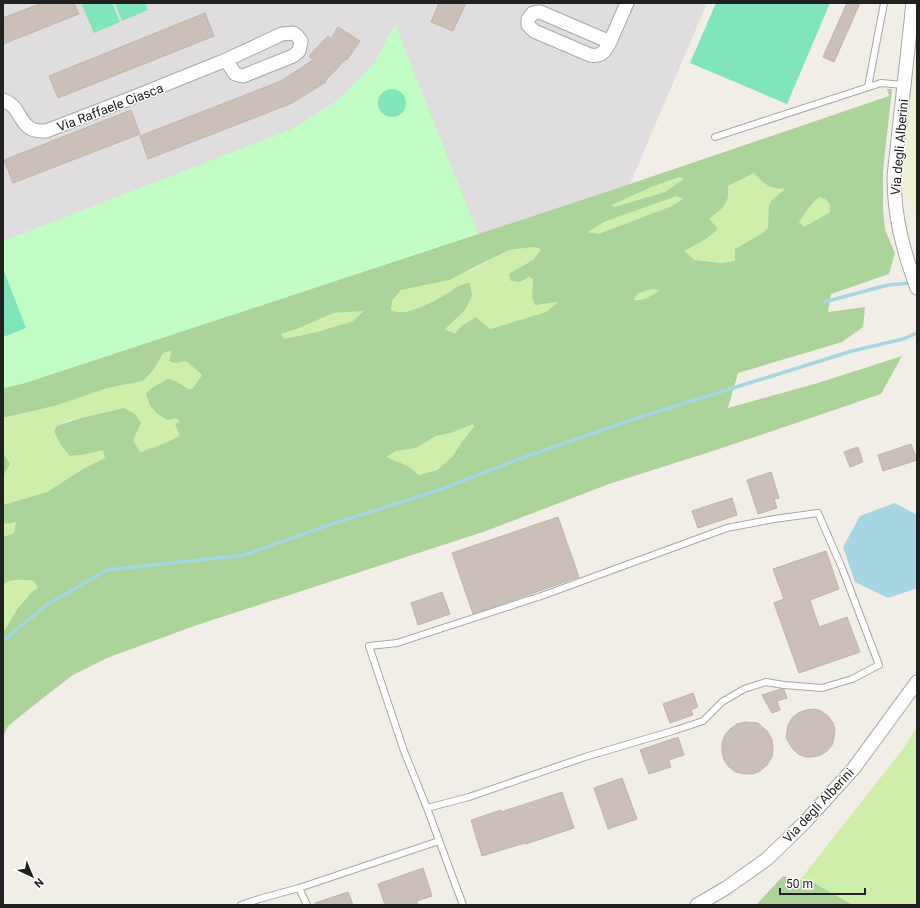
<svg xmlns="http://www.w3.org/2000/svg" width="920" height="908" font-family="Roboto,sans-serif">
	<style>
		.residential { fill: #dfdddd }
		.farmland { fill: #f0f1d1 }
		.grass { fill: #ceeeaa }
		.forest { fill: #acd399; fill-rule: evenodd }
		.park { fill: #c2fdc5 }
		.pitch { fill: #80e5ba }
		.water { fill: #a5d6e1 }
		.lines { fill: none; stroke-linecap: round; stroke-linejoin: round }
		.stream { stroke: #a5d6e1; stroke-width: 3.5 }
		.building { fill: #cac0b9; stroke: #c4b3a8 }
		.service-casing { stroke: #a8a8a8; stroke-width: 8 }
		.minor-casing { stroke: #a8a8a8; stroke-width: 15 }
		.service { stroke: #fff; stroke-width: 6 }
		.minor { stroke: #fff; stroke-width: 13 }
		.labels { text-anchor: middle; stroke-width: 3; stroke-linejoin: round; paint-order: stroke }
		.street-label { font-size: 13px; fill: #212121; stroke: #fff }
	</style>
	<rect width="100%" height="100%" fill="#f1ede7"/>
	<polygon class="residential" points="3,3 707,3 630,184 25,383 3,388"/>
	<polygon class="farmland" points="917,45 917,216 902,185"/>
	<g class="grass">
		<path d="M754,173C759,179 765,185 772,188C776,189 781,187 785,189L769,221L768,228L761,234L735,249L736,261L721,263L695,260L683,251L706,239L718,229L708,219L730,194L728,186Z"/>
		<polygon points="681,177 685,179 665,192 614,207 610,205 654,186"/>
		<polygon points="677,196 684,199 672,206 598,234 588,232 604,222"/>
		<polygon points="819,197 825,199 830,206 830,212 804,227 799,222 810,206"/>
		<path d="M534,247L542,248L534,259L523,265L520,282L529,277L533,279L532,297L535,304L559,302L546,312L489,329L476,317L461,326L455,334L445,329L452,321L464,283C449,292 406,321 391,310L392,301L401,290L472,270L509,250Z"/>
		<path d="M651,289L661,290C653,295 643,302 633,300L637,294Z"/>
		<polygon points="363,310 353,321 317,332 284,339 281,334 302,327 333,313"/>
		<path d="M172,351L175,363L186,361L202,375L193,388L189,391L178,382L177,417L180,422L175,424L180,436L158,446L140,452L133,440L97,415C84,417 62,419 54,431L70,456L81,455L103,449L105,458L83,469L47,492L3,505V476L10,464L3,453V418L58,405L107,388L154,369L163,353Z"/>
		<polygon points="473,424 474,427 461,443 452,457 437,470 419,475 408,466 386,457 396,451 416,448 436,436 451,433"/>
		<polygon points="16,521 14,533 3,537 3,524"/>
		<path d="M19,579L34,581L38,588C21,599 15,618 3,633V584L8,581Z"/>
		<polygon points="917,727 917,904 853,905 814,883 800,880 903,749"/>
	</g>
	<g class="forest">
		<path d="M887,89H892L883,170V209L885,230L895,253L889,274L831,294L828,312L865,307L863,327L842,342L738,373L728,408L818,383L902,356L881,394L719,449L609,484L486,531L194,626L107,658L73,675L48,694L8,726L3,737V633L18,608L33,591L38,588L34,581C23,580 13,578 3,584V537L14,533L16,522L3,524V505L47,492L83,469L105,458L103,450L81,455L70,456L61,445L54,431L57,426L77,419L124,408L135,414L141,423L133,440L140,452L158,446L180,436L175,424L180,422L177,418L168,420C154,413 151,409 146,394L150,389L168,379L178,382L189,390L193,388L202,375L186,361L175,363L169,361L171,351L163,353L154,369L143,381L107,388L58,405L3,418V388L25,383L630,184L889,96ZM754,173C759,179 768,188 775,188C779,189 781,188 785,189L771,201L769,206L768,228L761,234L735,249V261L721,263L695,260L684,251L706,239L718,229L709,219C721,209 731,204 728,186ZM680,177L684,179L665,192L614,207L611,205L654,186ZM677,196L683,199L672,206L598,234L588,232L604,222ZM819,197L825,199L830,205V212L804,227L799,222L810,206ZM534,247L541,249L534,259L509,274L511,281L520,282L529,277L533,279L532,297L535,305L558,302L546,312L490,329L476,317L461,326L455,334L445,329L465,310L472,296L470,283C462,283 455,288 448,293C435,300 405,319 391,310L392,301L401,290L449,280L509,250ZM651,289L660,290C653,295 642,302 634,300L637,294ZM363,311L353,321L317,332L284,339L281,334L302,327L333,313ZM473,424L474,427L461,443L452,457L437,470L419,475L408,466L386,457L396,451L416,448L436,436L451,433Z"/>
		<polygon points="3,453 10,464 3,476"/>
		<polygon points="783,876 814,883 853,905 756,905"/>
	</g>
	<polygon class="park" points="395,24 478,234 25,383 3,388 3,241 292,129 338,100 375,62"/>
	<g class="pitch">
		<polygon points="81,3 112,3 120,22 94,33"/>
		<polygon points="115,3 145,3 148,10 122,21"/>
		<polygon points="716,3 830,3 787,104 690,63"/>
		<circle cx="392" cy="103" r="14"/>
		<polygon points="4,271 26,328 3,337 3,272"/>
	</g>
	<polygon class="water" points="895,503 917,515 917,588 888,598 855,582 843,547 860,516"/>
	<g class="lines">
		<g class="stream">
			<polyline points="824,302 888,285 912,283"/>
			<polyline points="3,641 45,606 107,570 244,555 332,524 439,490 522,458 634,419 852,351 903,339 917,333"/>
		</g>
	</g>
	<g class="building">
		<polygon points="42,3 74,3 79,14 3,44 3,18"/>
		<polygon points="439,3 466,3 453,31 431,22"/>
		<polygon points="847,3 860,3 834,62 823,57"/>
		<polygon points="205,13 214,36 58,98 49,76"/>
		<polygon points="338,27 360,41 347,60 346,59 325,81 326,82 290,104 148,159 140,136 281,81 313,60 309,56 328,36 331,39"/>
		<polygon points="131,110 140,134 13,183 4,160"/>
		<polygon points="911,444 917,460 883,471 878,455"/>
		<polygon points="858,447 863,462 850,467 844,452"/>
		<polygon points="771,472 779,498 774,499 777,508 758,514 747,480"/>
		<polygon points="732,498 737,515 698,528 692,511"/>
		<polygon points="558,517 579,577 473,614 452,553"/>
		<polygon points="826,551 839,589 810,600 819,627 847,617 860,652 799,673 774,603 784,599 773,569"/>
		<polygon points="442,592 450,614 418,625 411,603"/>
		<polygon points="781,689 784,690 787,698 777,701 780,710 772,713 762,695"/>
		<polygon points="693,693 698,707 691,710 693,715 670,723 663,704"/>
		<polygon points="814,709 821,711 828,716 833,723 835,730 834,738 832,745 827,751 821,755 813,757 806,757 798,754 792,748 786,738 788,725 792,718 798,713 806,710"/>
		<polygon points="745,722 758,723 768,732 772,740 773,749 772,757 767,765 760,771 753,774 744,774 736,772 729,767 724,760 722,752 722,743 725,735 730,729 737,724"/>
		<polygon points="678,737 684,755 669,760 671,767 649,774 640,750"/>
		<polygon points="622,778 637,819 608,829 594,788"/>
		<polygon points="562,792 574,828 526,844 525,843 482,856 471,820 501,810 501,812"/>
		<polygon points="423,868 432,896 417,901 418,905 385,905 378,884"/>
		<polygon points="348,892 353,905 316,905 315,903"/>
	</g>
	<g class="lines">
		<defs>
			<g id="service">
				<polyline points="868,87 884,3"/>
				<polyline points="715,137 881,83 904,85"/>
				<polyline points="427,808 469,797 585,757 676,730 703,721 722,702 744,689 766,682 784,685 822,688 852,679 879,665 842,568 818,513 774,519 727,528 544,595 397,643 369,646 404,751 427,808 463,905"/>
				<polyline points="299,888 307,905"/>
				<polyline points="241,905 259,899 299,888 439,841"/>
			</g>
			<g id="minor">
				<path d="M913,3L894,176C894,217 903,250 917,288"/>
				<path d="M610,42L540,12L533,13L528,19V25L534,31L590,55C601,57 605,52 610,42L627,3"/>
				<path d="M3,100C24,107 17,133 46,131L129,99L226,60L282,34L293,33L297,36L301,41L299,51L293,56L243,76L235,74L226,60"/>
				<polyline points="697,905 726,888 767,859 806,821 854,768 917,682"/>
			</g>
		</defs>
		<use href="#service" class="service-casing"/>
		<use href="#minor" class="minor-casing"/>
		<use href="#service" class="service"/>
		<use href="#minor" class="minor"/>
	</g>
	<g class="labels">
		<g class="street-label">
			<text transform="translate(110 107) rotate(-21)" y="5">Via Raffaele Ciasca</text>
			<text transform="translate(899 147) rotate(-85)" y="5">Via degli Alberini</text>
			<text transform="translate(818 805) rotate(-47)" y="5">Via degli Alberini</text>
		</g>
	</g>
	<rect width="920" height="908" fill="none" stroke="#212121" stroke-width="8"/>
	<g transform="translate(32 876) rotate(136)" stroke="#ffffff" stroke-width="3" paint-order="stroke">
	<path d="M0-3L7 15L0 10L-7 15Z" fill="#212121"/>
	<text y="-6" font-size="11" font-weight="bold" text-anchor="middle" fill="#212121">N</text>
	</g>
	<path d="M780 888v6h85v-6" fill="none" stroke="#212121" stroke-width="2"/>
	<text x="786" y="888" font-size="12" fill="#212121" stroke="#ffffff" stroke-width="3" paint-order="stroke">50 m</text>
</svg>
